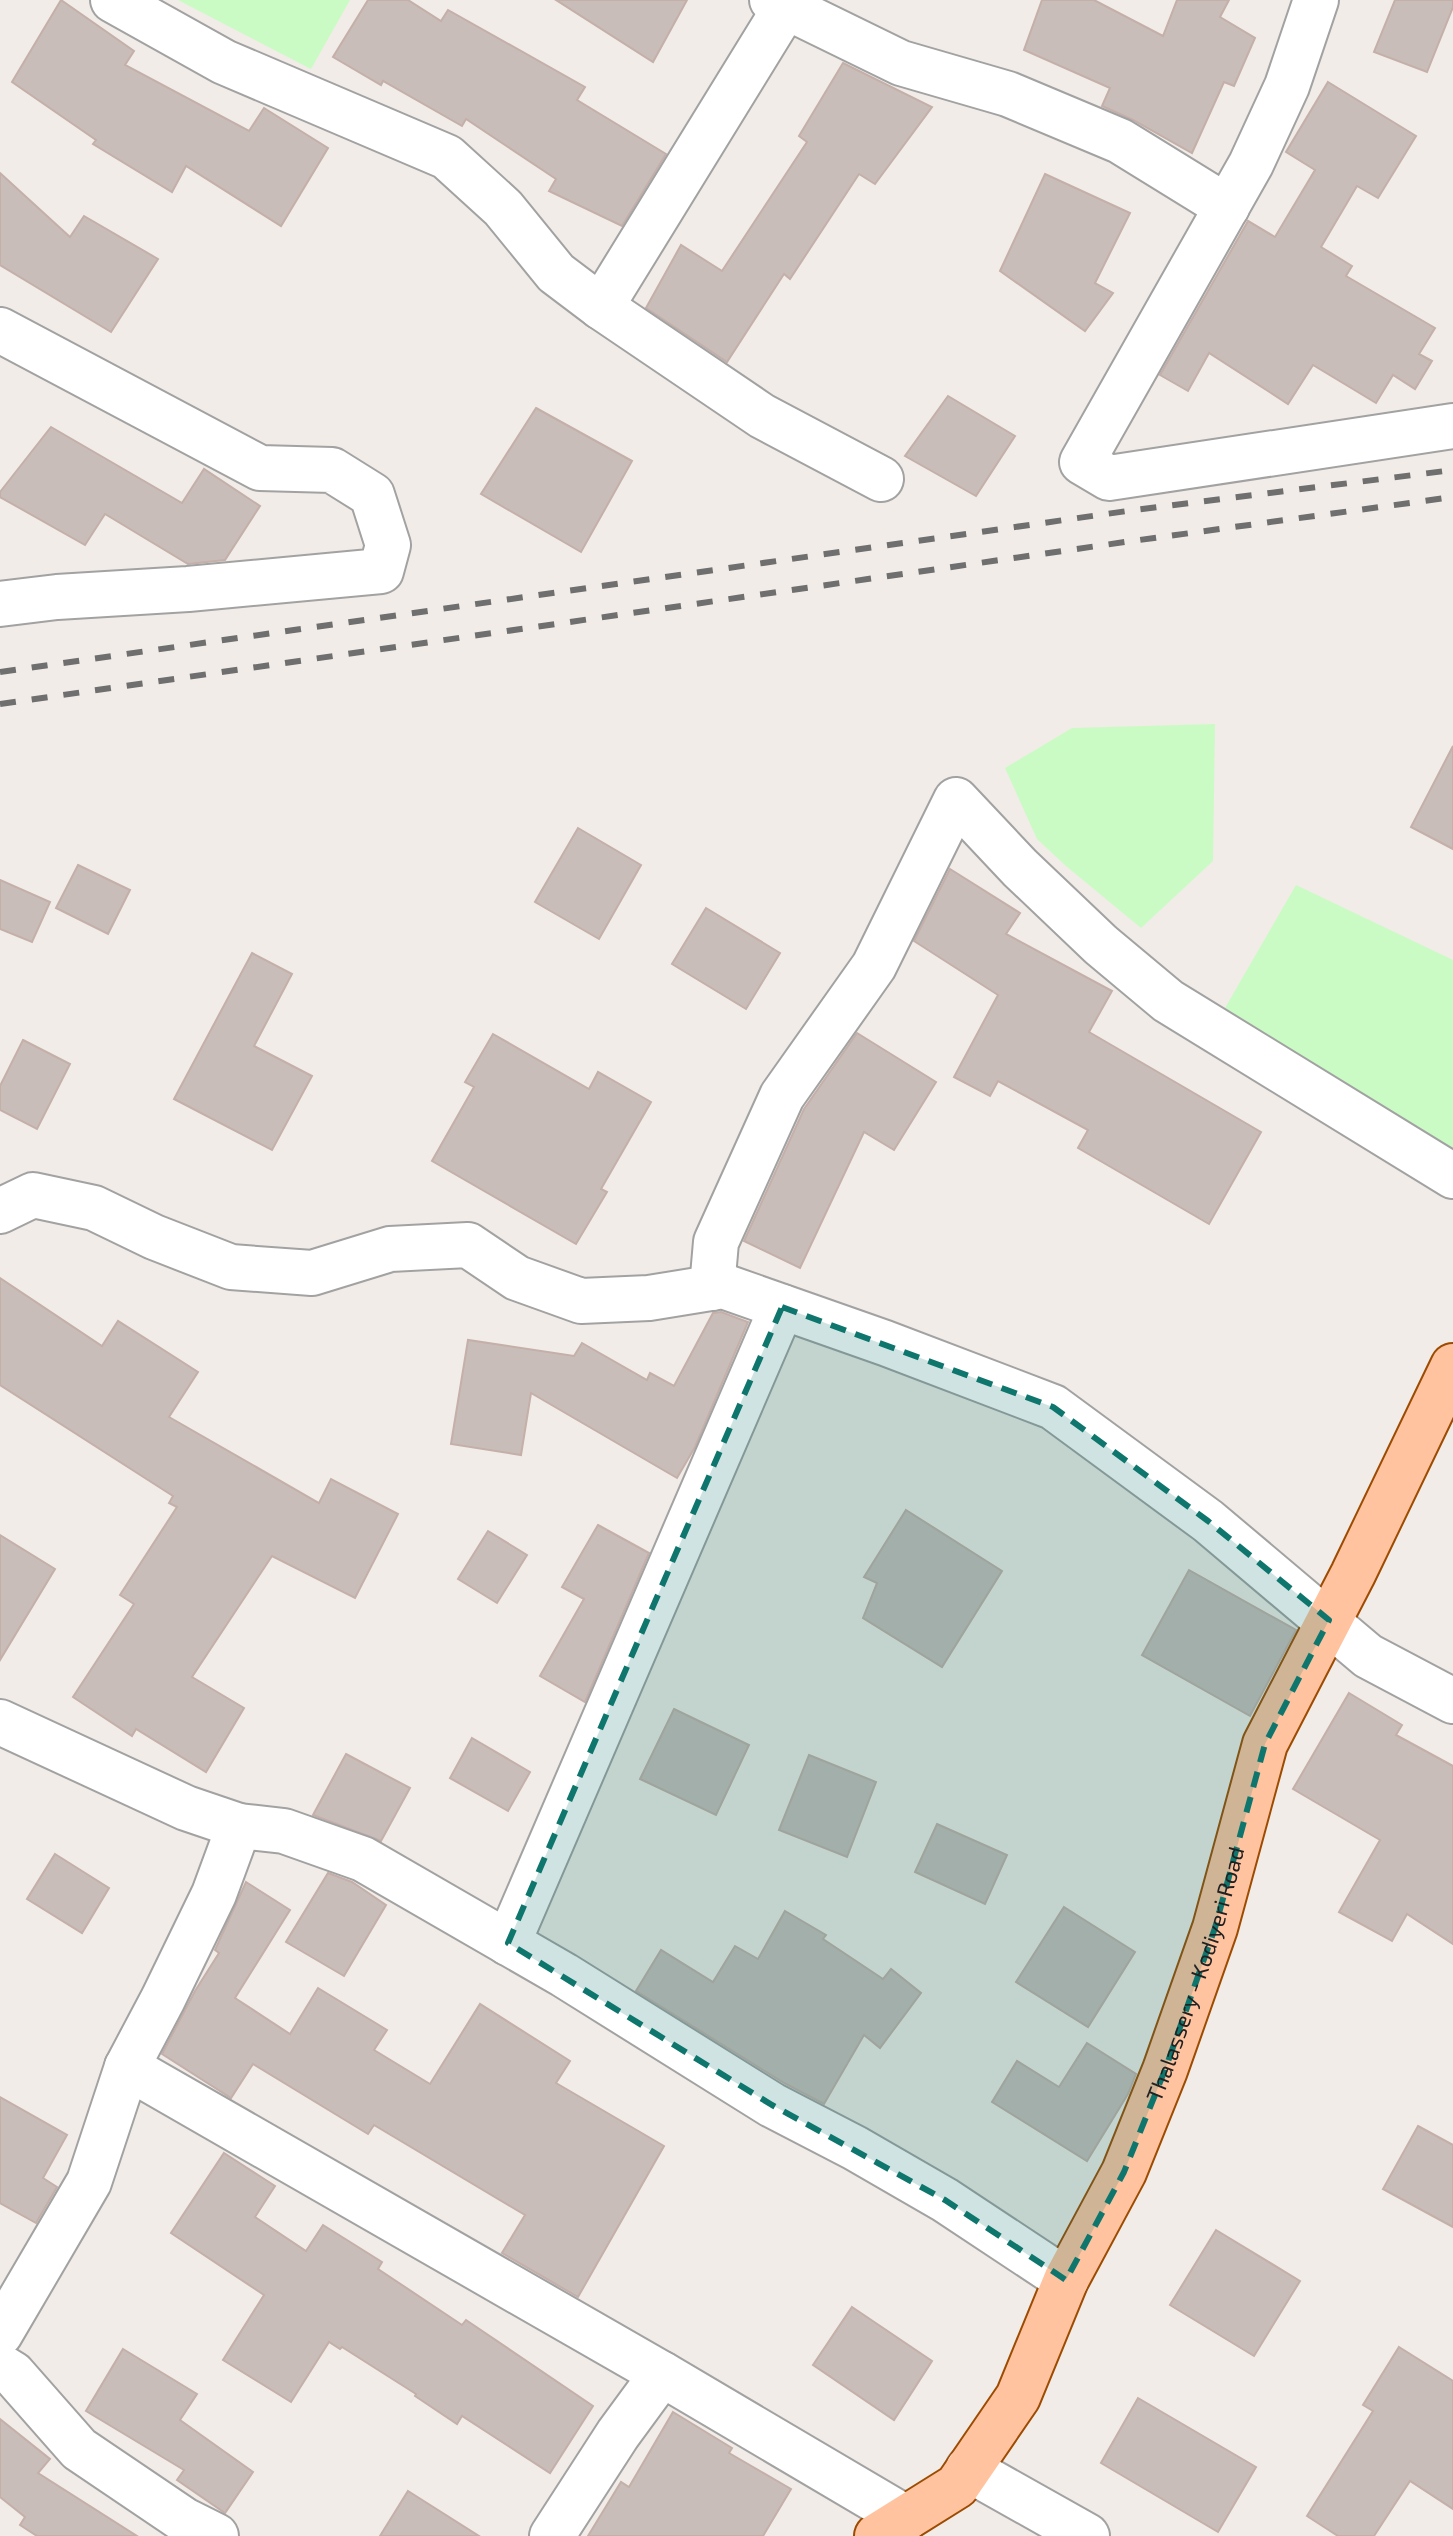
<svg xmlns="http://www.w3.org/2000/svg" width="1453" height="2536" font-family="'Exo 2',sans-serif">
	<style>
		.park { fill: #cafbc4 }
		.building { fill: #c9bdba; stroke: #c4afa9; stroke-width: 2 }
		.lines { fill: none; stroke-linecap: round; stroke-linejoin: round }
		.minor-casing { stroke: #a2a2a2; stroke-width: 48 }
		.major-casing { stroke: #9d4b00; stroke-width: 48 }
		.minor { stroke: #fff; stroke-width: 44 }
		.major { stroke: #ffc39f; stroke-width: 44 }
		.rail { stroke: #6f6f6f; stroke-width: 6; stroke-dasharray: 16 16; stroke-linecap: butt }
		.marked { fill: #0f766e; fill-opacity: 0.2; stroke: #0f766e; stroke-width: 6; stroke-dasharray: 16 10; stroke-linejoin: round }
		.labels { text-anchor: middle; stroke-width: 8; stroke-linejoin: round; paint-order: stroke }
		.street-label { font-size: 22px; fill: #212121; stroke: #fff }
	</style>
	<rect width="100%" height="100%" fill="#f1ece7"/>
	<g class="park">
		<polygon points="178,0 350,0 311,69"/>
		<polygon points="1215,724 1213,861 1141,928 1066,866 1037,839 1005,768 1072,728"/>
		<polygon points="1296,885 1453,960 1453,1150 1225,1008"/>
	</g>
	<g class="building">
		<polygon points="61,0 134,51 125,65 249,131 264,108 328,148 281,226 186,166 172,192 93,144 96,140 12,82"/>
		<polygon points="368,0 408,0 441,21 448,10 585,87 577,100 666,154 622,226 549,191 556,179 466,119 462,126 383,81 381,85 333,57"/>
		<polygon points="556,0 687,0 653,62"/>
		<polygon points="1042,0 1094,0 1163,36 1177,0 1229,0 1220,17 1255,38 1234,86 1224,82 1192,153 1133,120 1102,106 1110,88 1024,50"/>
		<polygon points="1395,0 1453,0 1453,7 1427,72 1374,52"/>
		<polygon points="843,63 932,107 875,184 859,174 790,279 784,274 727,362 646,308 681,245 722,271 807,142 799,136"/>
		<polygon points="1328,82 1416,136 1378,198 1357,186 1321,247 1352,266 1346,276 1435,328 1419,354 1432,361 1415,389 1393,375 1376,403 1313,365 1288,404 1209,353 1188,391 1160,375 1248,221 1275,237 1315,170 1286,152"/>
		<polygon points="0,173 70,237 84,216 158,259 111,332 0,265"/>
		<polygon points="1045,174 1130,213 1095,283 1113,293 1085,331 1000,271"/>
		<polygon points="948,396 1015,436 976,496 905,456"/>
		<polygon points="536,408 632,461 581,552 481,494"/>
		<polygon points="51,427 182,503 204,469 260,506 225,560 188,564 105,514 85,545 0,497 0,492"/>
		<polygon points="1453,746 1453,849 1411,827"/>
		<polygon points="578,828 641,865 599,939 535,902"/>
		<polygon points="78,865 130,890 108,934 56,908"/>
		<polygon points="950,869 1020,913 1006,934 1112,991 1089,1032 1261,1132 1209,1224 1078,1148 1088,1130 998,1081 990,1096 954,1077 998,995 914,941"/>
		<polygon points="0,880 50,902 32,942 0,929"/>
		<polygon points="706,908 780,953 746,1009 672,964"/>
		<polygon points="252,953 292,974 254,1046 312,1076 272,1150 174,1099"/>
		<polygon points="857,1033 936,1082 894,1150 864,1132 800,1268 744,1241 804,1109"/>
		<polygon points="493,1034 589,1089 598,1072 651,1102 601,1189 607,1192 576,1244 432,1161 474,1087 465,1082"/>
		<polygon points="23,1040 70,1064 37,1129 0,1110 0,1086"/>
		<polygon points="0,1278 102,1346 118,1321 198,1372 169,1417 319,1503 331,1479 398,1514 355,1598 272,1556 192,1677 244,1708 206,1772 136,1729 132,1736 73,1697 134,1604 120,1595 177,1507 169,1503 173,1496 0,1385"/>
		<polygon points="721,1312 748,1322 695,1447 677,1478 531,1393 521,1455 451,1444 468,1340 574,1356 582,1343 647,1380 650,1373 674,1386 713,1313"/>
		<polygon points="906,1510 1002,1571 942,1667 863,1618 877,1583 864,1577"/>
		<polygon points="598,1525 649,1553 585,1702 540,1676 584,1599 562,1587"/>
		<polygon points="488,1531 527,1555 497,1603 458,1579"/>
		<polygon points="0,1535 55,1569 0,1660"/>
		<polygon points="1189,1570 1296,1630 1250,1716 1142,1655"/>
		<polygon points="1349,1693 1402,1725 1396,1735 1453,1766 1453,1944 1407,1914 1392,1941 1339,1912 1380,1840 1293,1789"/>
		<polygon points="674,1709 749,1745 716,1815 640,1779"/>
		<polygon points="472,1738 530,1772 508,1811 450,1778"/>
		<polygon points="346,1754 410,1788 381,1841 313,1815"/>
		<polygon points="809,1755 876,1782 847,1857 779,1830"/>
		<polygon points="937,1824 1007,1855 985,1904 915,1872"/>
		<polygon points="55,1854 109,1888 82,1933 27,1899"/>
		<polygon points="328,1873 352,1882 386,1905 344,1976 286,1942"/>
		<polygon points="246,1882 290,1910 235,1998 290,2034 318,1988 387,2030 374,2050 430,2084 480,2004 570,2061 556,2083 664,2146 578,2297 502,2253 525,2215 374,2125 368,2134 253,2064 231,2098 162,2054 195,1991 219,1953 215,1950"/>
		<polygon points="1064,1907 1135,1952 1088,2027 1016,1982"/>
		<polygon points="785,1911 826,1935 823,1939 883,1979 891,1969 921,1993 880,2048 864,2035 824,2104 784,2083 636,1991 661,1950 713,1982 735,1946 758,1959"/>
		<polygon points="1087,2043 1136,2074 1128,2094 1087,2161 992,2102 1017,2061 1059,2087"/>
		<polygon points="0,2097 67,2135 43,2178 57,2187 36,2223 0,2203"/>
		<polygon points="1418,2126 1453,2145 1453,2227 1383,2189"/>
		<polygon points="224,2153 275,2186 255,2217 306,2251 323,2225 382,2262 378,2269 462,2325 466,2320 593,2406 550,2473 462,2416 457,2424 415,2396 416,2394 342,2347 340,2349 329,2342 291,2402 223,2360 264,2295 171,2233"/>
		<polygon points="1216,2230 1300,2281 1254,2356 1170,2305"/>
		<polygon points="852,2307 932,2361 894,2420 813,2365"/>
		<polygon points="1399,2347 1453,2381 1453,2509 1410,2481 1374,2536 1338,2536 1307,2516 1373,2411 1363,2405"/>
		<polygon points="123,2349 197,2394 180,2420 253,2472 225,2513 177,2480 184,2470 86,2411"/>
		<polygon points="1138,2398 1256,2467 1218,2532 1101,2463"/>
		<polygon points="673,2412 732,2448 729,2453 791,2489 763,2536 588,2536 621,2482 629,2487"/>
		<polygon points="0,2419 50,2459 38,2473 137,2536 37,2536 20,2525 25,2517 0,2497"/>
		<polygon points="408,2491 479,2536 380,2536"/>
	</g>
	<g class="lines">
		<defs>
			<g id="minor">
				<polyline points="113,0 224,62 447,157 503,208 556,273 601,307 762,416 881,479"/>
				<polyline points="772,0 901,63 1008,94 1120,141 1227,207"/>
				<polyline points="1316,0 1287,86 1251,164 1082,462 1109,478 1453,426"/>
				<polyline points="601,307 790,0"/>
				<polyline points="0,330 260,468 332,470 372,495 388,545 381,571 188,589 57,597 0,604"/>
				<polyline points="0,1211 33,1195 94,1208 154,1237 231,1267 312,1273 390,1249 468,1245 517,1278 581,1301 649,1298 723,1286 885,1343 1053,1407 1208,1521 1368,1656 1453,1701"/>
				<polyline points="712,1288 716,1242 782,1096 874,966 956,800 1020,868 1101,945 1168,1001 1453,1176"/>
				<polyline points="0,1722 186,1808 239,1826"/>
				<polyline points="508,1943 782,1307"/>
				<polyline points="127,2067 662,2374"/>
				<polyline points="0,2334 89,2182 127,2067 163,1999 214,1894 239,1826 284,1831 363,1859 564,1975 772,2105 855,2148 945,2200 1066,2280"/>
				<polyline points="0,2366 13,2374 79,2449 184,2520 216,2536"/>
				<polyline points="968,2469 1087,2536"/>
				<polyline points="552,2536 618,2434 662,2374 906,2518"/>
			</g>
			<g id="major">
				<path id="s1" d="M877,2536L957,2486L1018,2397L1066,2280L1124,2172L1165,2070L1215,1928L1265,1744L1353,1574L1453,1366"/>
			</g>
		</defs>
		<use href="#minor" class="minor-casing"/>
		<use href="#major" class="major-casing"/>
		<use href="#minor" class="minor"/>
		<use href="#major" class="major"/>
		<g class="rail">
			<polyline points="0,672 1127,511 1453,470"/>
			<polyline points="0,704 1132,541 1453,497"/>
		</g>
	</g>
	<path class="marked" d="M782,1307L1053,1407L1208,1521L1329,1620L1265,1744L1215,1928L1165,2070L1124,2172L1066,2280L945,2200L772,2105L508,1943Z"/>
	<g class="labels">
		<g class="street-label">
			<text dy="8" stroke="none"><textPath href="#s1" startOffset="662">Thalassery - Kodiyeri Road</textPath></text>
		</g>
	</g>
</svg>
